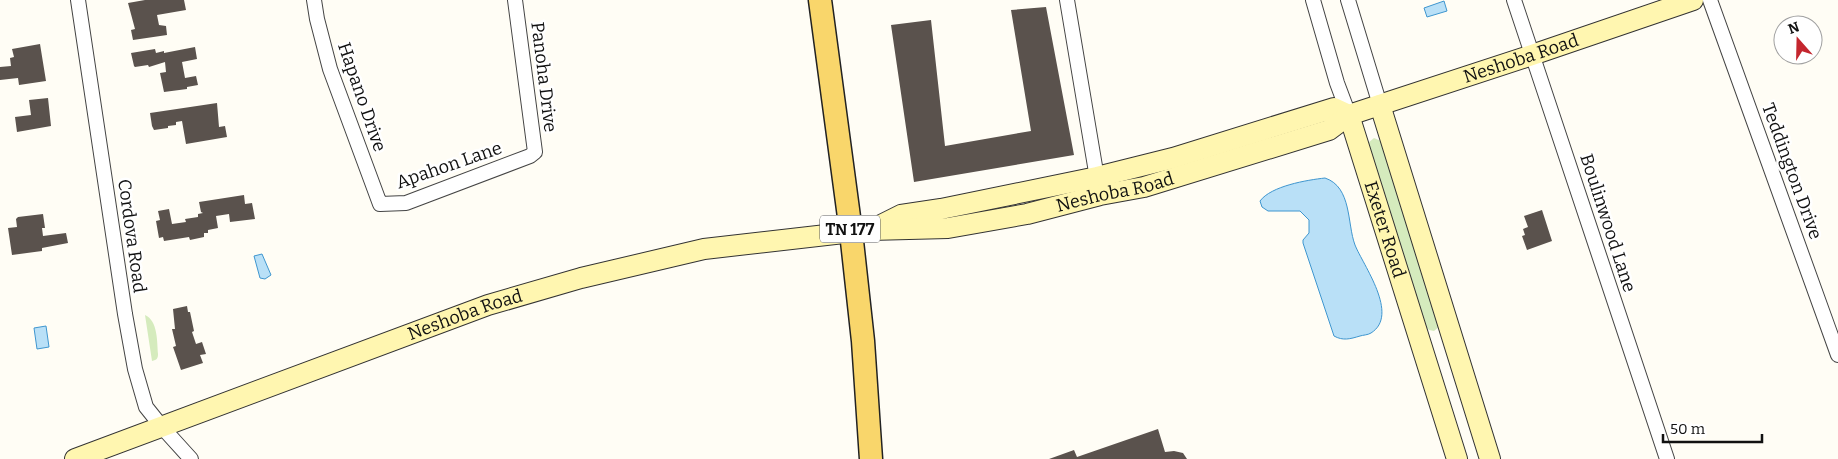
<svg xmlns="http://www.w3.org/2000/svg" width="1838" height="459" font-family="Bitter,serif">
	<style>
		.green { fill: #d5ebbd }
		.water { fill: #b9e0f7; stroke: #3f96cf }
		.building { fill: #5a524d }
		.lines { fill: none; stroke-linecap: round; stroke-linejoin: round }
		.street-casing { stroke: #444; stroke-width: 16 }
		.secondary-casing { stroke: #333; stroke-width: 22 }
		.primary-casing { stroke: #222; stroke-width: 25 }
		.street { stroke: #fff; stroke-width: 14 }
		.secondary { stroke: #fff6b0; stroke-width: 20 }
		.primary { stroke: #f9d66b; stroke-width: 22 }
		.labels { text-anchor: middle; stroke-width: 5; stroke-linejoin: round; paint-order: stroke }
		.shield { fill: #fff; stroke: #585858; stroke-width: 1 }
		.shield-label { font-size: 16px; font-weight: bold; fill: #111 }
		.street-label { font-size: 18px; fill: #111; stroke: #fff }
	</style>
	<rect width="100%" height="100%" fill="#fffdf5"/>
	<g class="green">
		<polygon points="1374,138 1381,141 1440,326 1434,331 1429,330 1425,326 1368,143"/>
		<path d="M145,315C158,321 157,341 158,354C158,358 157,360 152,361Z"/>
	</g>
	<g class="water">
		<polygon points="1444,1 1447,11 1427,17 1424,8"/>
		<path d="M1325,178C1352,187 1347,224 1355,245C1363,265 1400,315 1371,333C1368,335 1363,335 1360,336C1350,339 1343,341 1334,336L1303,243V240L1309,233V220L1300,211H1268L1262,207L1260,201C1271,186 1307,180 1325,178Z"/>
		<polygon points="262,254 271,275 265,279 260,278 254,256"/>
		<polygon points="46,326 49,347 37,349 34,328"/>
	</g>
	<g class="building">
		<polygon points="145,0 184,0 186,10 157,15 159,25 166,26 167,35 133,40 131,30 135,29 128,3"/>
		<polygon points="1046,7 1074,155 914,182 891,25 931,20 945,146 1031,131 1011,10"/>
		<polygon points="40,44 46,81 19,85 18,78 0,80 0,67 11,66 10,58 14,57 12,49"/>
		<polygon points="195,47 197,59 182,62 185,78 196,76 198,85 187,87 187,89 164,92 160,73 166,72 165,62 149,67 148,65 135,67 134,66 131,53 155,49 156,53 164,51 164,53"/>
		<polygon points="48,98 51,126 17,132 15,117 31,115 29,100"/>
		<polygon points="217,103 219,127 225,126 227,137 186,144 182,121 176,122 176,125 168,126 168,128 154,130 152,126 150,113"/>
		<polygon points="244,195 245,204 252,203 255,219 230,222 229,214 216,216 218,228 208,230 208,233 204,233 204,237 190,240 189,237 164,241 163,237 159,238 156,221 160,220 158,211 169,209 172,224 186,222 185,219 198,217 198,214 203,213 201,212 199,202"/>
		<polygon points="1542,210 1552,241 1527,250 1522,236 1525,235 1523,229 1528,227 1524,216"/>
		<polygon points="43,214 45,228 42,228 43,236 66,233 68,243 42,248 42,251 12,255 8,228 17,227 16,219 18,217"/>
		<polygon points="187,306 188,312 190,312 194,331 192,332 196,344 202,342 206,354 200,355 203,363 181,370 173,347 176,346 172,329 175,329 173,309"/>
		<polygon points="1158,429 1165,452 1174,451 1183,453 1187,459 1049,459 1074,450 1077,457"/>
	</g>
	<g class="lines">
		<defs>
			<g id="street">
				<polyline points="78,0 125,314 135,369 146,407 162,427 191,459"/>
				<polyline points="314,0 317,19 330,69 380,204 406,203 530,156 535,152 515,0"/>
				<polyline points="1067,0 1098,184"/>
				<polyline points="1313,0 1337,83 1349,115"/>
				<polyline points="1348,0 1380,105"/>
				<polyline points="1514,0 1667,459"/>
				<polyline points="1710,0 1838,355"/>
			</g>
			<g id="secondary">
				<polyline points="1380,105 1490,459"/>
				<path id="s1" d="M1349,115L1457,459"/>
				<polyline points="877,227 901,215 941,209 1097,177 1173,158 1334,108 1349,115"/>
				<path id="s2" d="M75,459L488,305L581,278L704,249L870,230L948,228L1027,214L1100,195L1144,187L1329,130L1349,115L1532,55L1693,0"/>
			</g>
			<polyline id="primary" points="820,0 851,232 863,341 871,459"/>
		</defs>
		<use href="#street" class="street-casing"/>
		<use href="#secondary" class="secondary-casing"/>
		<use href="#primary" class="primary-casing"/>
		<use href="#street" class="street"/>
		<use href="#secondary" class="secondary"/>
		<use href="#primary" class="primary"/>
	</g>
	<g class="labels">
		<rect class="shield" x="820" y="215.5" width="60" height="27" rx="4"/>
		<g class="shield-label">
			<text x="850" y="235">TN 177</text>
		</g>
		<g class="street-label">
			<text dy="6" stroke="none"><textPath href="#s2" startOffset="1509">Neshoba Road</textPath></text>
			<text transform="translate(544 77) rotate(83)" y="6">Panoha Drive</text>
			<text transform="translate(362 97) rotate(71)" y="6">Hapano Drive</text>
			<text transform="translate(449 165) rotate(-19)" y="6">Apahon Lane</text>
			<text transform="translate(1792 171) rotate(70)" y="6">Teddington Drive</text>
			<text dy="6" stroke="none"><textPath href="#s2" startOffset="1080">Neshoba Road</textPath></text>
			<text transform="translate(1608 223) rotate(72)" y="6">Boulinwood Lane</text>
			<text dy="6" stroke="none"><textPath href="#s1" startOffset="120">Exeter Road</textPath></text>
			<text transform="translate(132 236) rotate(82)" y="6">Cordova Road</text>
			<text dy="6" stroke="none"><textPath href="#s2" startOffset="416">Neshoba Road</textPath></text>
		</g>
	</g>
	<g transform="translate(1798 40) rotate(340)"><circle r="24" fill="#ffffff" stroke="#a0a0a0"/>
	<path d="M0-4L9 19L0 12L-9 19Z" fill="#c4262e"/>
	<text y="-8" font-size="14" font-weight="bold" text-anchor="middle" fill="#111111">N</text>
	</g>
	<path d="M1663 434v8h99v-8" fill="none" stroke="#111111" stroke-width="2.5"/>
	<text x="1670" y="434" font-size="15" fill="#111111" stroke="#ffffff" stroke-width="4" paint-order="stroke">50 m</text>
</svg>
